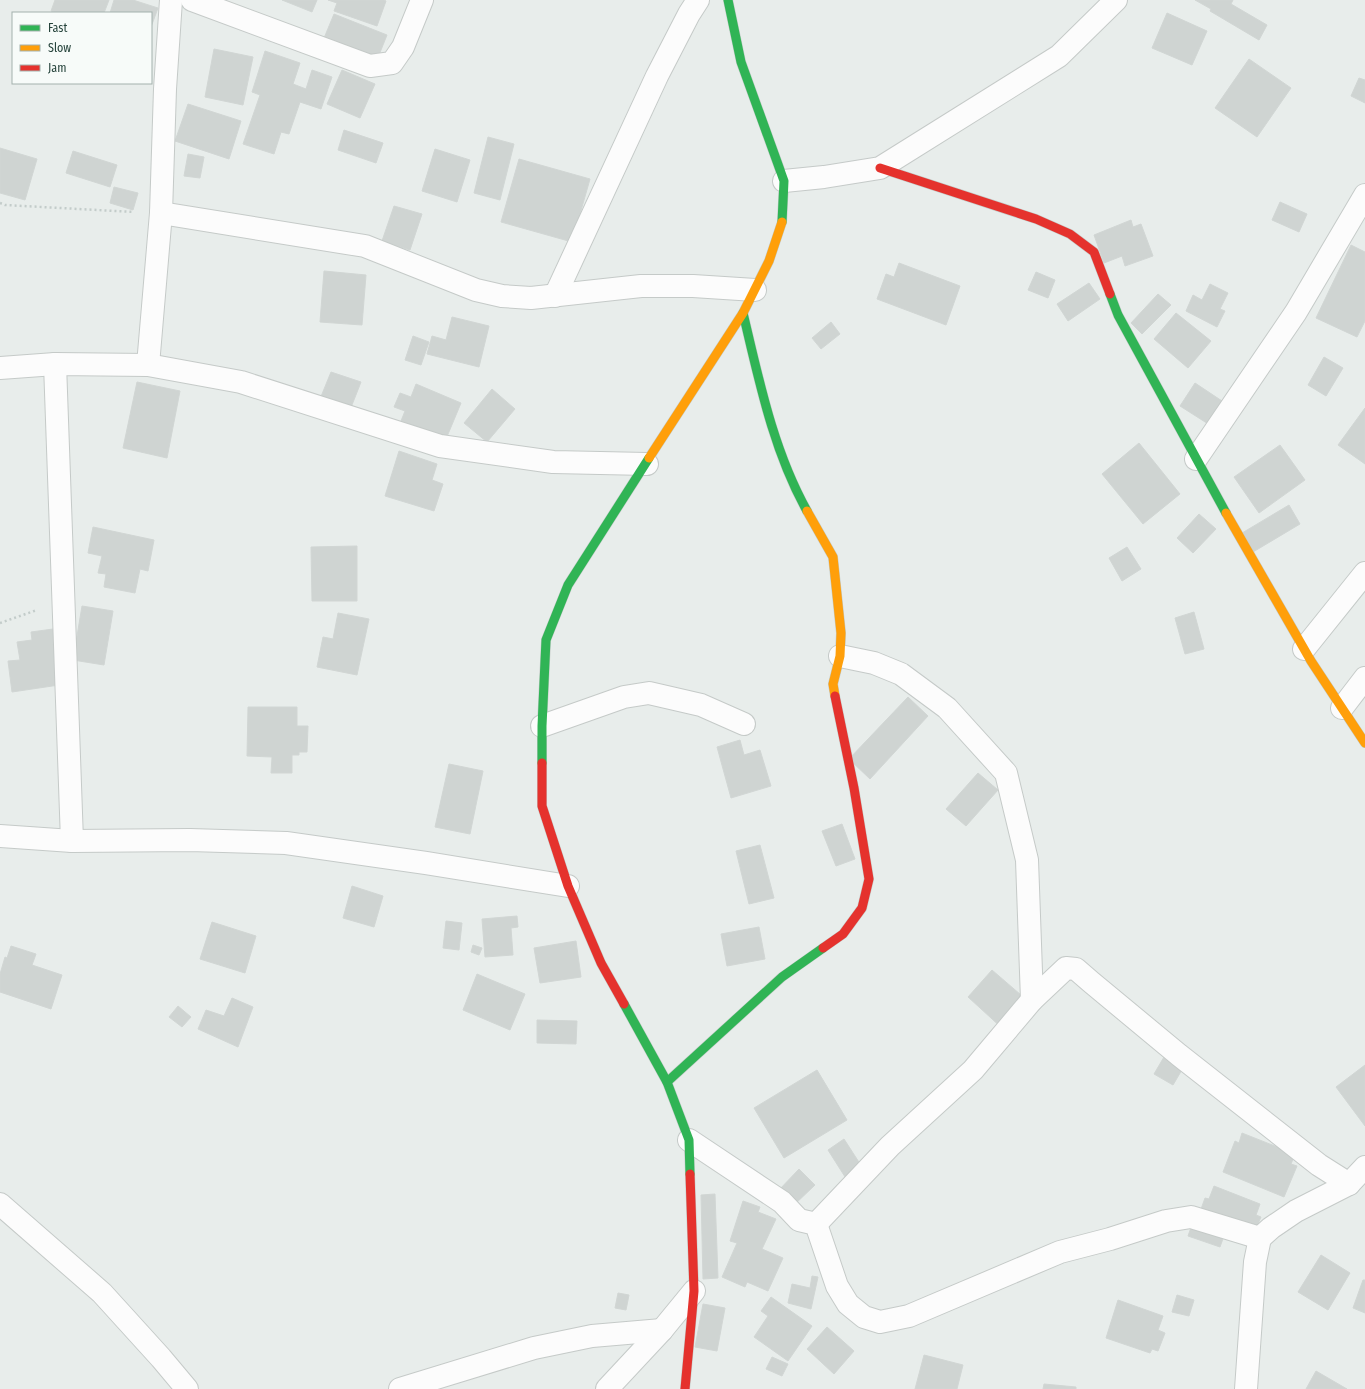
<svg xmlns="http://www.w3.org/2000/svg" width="1365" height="1389" font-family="'Fira Sans Condensed',sans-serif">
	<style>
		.building { fill: #cfd4d2; stroke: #d1d6d4 }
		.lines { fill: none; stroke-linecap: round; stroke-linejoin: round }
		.street-casing { stroke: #c5cac8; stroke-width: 24 }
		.fast-casing { stroke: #c3cbc8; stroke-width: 10 }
		.slow-casing { stroke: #c3cbc8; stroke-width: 10 }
		.jam-casing { stroke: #c3cbc8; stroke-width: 10 }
		.path { stroke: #c3ccca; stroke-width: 2.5; stroke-dasharray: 2 3; stroke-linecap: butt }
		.street { stroke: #fcfcfc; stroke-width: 22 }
		.fast { stroke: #30b455; stroke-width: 9 }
		.slow { stroke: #ff9f0a; stroke-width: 9 }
		.jam { stroke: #e5322d; stroke-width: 9 }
	</style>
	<rect width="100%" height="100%" fill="#e8edeb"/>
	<g class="building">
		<polygon points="55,0 109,0 104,13 57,13 51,11"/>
		<polygon points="114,0 133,0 158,8 151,27 151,13 110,13"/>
		<polygon points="282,0 317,0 312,12"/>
		<polygon points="328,0 384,0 386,1 377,26 334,11 337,3"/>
		<polygon points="1195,0 1233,0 1231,4 1267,25 1259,40 1210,11 1211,9"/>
		<polygon points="1167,13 1207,31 1192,65 1152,48"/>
		<polygon points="334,14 387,35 375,65 322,43"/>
		<polygon points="214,49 253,57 243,105 205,97"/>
		<polygon points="265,51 300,63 293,84 306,89 312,70 332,77 321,109 300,102 289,134 281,132 274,154 243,144 260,95 252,92"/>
		<polygon points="1249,59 1291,88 1257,137 1215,108"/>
		<polygon points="342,70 375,84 360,118 327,104"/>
		<polygon points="1359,78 1365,80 1365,103 1351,96"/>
		<polygon points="188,104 241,121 229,159 175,141"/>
		<polygon points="344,130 383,143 376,163 338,150"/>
		<polygon points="488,137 514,144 500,200 474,193"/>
		<polygon points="0,148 37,159 25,200 0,193"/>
		<polygon points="435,149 470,160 457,202 422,191"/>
		<polygon points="73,151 117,165 110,187 66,173"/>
		<polygon points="188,154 204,157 200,178 184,176"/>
		<polygon points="519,159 590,179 572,242 501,222"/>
		<polygon points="114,187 138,193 133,210 110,203"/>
		<polygon points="1280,202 1307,214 1299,232 1272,220"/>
		<polygon points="394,206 422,214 410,250 382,241"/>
		<polygon points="1131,220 1133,227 1141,224 1153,256 1125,266 1122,256 1104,263 1094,235"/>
		<polygon points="1351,245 1365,252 1365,321 1357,337 1316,318"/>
		<polygon points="899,263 960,286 946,325 877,299 886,274 894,277"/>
		<polygon points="324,271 366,275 362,325 320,322"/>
		<polygon points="1036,272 1055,280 1048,298 1028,290"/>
		<polygon points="1089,283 1100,299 1068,321 1057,304"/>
		<polygon points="1210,284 1228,293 1220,309 1225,311 1217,327 1186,311 1193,295 1202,300"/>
		<polygon points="1158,294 1171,305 1142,334 1131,323"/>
		<polygon points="1176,313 1211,341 1188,368 1154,339"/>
		<polygon points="452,317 489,326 479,367 427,354 432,336 446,340"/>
		<polygon points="831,322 840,334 821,349 812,338"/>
		<polygon points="413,336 429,342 421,365 405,360"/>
		<polygon points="1324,357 1343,368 1326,396 1308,385"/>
		<polygon points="331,372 361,382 350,410 320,399"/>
		<polygon points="137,382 180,391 167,458 123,448"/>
		<polygon points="1195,383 1228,405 1213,427 1180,406"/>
		<polygon points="416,384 461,403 446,439 401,421 405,411 394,407 400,393 411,397"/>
		<polygon points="492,389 515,409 487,442 464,423"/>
		<polygon points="1365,408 1365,464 1338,445"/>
		<polygon points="1139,443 1180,494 1143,524 1102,474"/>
		<polygon points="1280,445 1305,480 1259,513 1234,477"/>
		<polygon points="399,451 437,464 432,480 443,484 434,511 385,496"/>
		<polygon points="1289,505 1300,524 1248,555 1237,536"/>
		<polygon points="1199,514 1216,529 1193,553 1177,538"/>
		<polygon points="93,527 154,540 148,571 140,569 135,593 104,587 106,574 98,573 102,556 88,553"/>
		<polygon points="357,546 357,601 312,601 311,547"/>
		<polygon points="1127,547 1141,569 1122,581 1109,558"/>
		<polygon points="82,606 113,611 104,665 73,660"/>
		<polygon points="1194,612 1204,649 1185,654 1175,618"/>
		<polygon points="338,613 369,619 357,675 317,667 323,637 333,639"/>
		<polygon points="53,629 59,685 12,692 8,661 20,660 17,642 32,640 31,632"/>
		<polygon points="908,697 928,716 870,779 849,759"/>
		<polygon points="248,707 297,707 297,726 308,726 307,752 299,752 299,755 292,755 292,773 271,773 272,757 247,756"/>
		<polygon points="740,740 744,755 760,750 771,786 731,798 717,747"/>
		<polygon points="449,764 483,771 470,834 435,827"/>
		<polygon points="978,773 998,790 966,826 946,809"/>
		<polygon points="842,824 855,859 836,866 822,831"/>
		<polygon points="760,845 774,898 749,904 736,851"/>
		<polygon points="352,886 383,896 374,927 343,918"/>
		<polygon points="517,916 518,927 511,928 513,955 485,957 482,919"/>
		<polygon points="446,921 462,923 459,950 443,948"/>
		<polygon points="212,922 256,936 245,973 200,959"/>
		<polygon points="759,927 765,959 727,966 721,934"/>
		<polygon points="576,941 581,977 540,983 534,948"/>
		<polygon points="473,945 482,948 479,955 471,952"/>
		<polygon points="11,946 36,954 32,965 62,975 51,1009 0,992 0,974 5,957 7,958"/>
		<polygon points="992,970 1028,1001 1003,1029 968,997"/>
		<polygon points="477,974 525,994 510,1030 463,1010"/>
		<polygon points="232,998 253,1007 238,1047 198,1029 206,1010 224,1016"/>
		<polygon points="178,1006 191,1017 182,1027 169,1017"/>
		<polygon points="537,1020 577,1021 576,1044 537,1043"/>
		<polygon points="1164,1057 1183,1068 1173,1085 1154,1074"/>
		<polygon points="1365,1065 1365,1126 1336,1087"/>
		<polygon points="817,1070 847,1120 784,1158 754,1108"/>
		<polygon points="1242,1133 1295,1154 1291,1164 1297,1166 1284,1197 1223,1172 1235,1141 1239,1143"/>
		<polygon points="844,1139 864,1170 847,1180 828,1150"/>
		<polygon points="799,1169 815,1185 794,1205 779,1190"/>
		<polygon points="1214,1186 1260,1204 1256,1215 1261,1217 1254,1233 1200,1212 1205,1198 1209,1199"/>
		<polygon points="715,1194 718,1278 703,1279 701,1195"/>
		<polygon points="743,1201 760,1207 758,1212 776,1219 762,1249 783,1258 768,1291 747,1282 745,1287 722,1277 737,1243 730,1241"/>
		<polygon points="1193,1222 1225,1233 1220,1247 1188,1236"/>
		<polygon points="1321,1255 1350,1273 1328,1310 1298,1292"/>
		<polygon points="812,1276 818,1277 811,1309 788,1303 792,1284 810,1288"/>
		<polygon points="1363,1280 1365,1280 1365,1313 1353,1308"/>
		<polygon points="618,1293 629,1295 626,1310 615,1308"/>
		<polygon points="1177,1295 1194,1300 1189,1316 1172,1312"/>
		<polygon points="771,1297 812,1326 788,1361 754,1337 768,1316 761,1311"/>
		<polygon points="1118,1300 1163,1316 1158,1330 1165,1333 1158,1351 1152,1349 1150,1353 1106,1338"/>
		<polygon points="703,1304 725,1308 717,1351 695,1347"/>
		<polygon points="827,1327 854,1351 834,1374 807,1349"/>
		<polygon points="924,1355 963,1365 957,1389 915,1389"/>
		<polygon points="772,1357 788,1364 782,1376 766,1369"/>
		<polygon points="1316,1371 1347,1389 1306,1389"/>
		<polygon points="1044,1384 1076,1387 1076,1389 1043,1389"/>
	</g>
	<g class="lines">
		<defs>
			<g id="street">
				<polyline points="192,0 370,66 392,63 403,47 422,0"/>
				<polyline points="784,181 824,177 880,168 1059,56 1116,0"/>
				<polyline points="161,213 365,246 476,290 502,296 531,298 641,286 693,286 755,290"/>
				<polyline points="555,296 657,76 689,14 698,0"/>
				<polyline points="55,364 72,841"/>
				<polyline points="148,365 161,213 165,89 171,0"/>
				<polyline points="0,368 55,364 148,365 241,382 440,446 553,462 647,464"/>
				<polyline points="1196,459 1296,312 1365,195"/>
				<polyline points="1304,649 1365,573"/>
				<polyline points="840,656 874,663 901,674 947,708 1006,773 1027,860 1032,1000"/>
				<polyline points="1342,708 1365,678"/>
				<polyline points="542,726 624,697 649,693 701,705 744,724"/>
				<polyline points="0,836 72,841 190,840 286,843 426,863 568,886"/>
				<polyline points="689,1140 782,1202 799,1220 816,1224 837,1286 848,1304 864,1317 880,1322 909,1316 1060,1252 1110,1239 1166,1221 1191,1217 1260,1238"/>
				<polyline points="0,1204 102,1293 161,1358 187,1389"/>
				<polyline points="816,1224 890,1146 973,1070 1032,1000 1066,968 1076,969 1091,982 1179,1055 1319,1165 1349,1184"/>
				<polyline points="400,1389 534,1348 592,1336 662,1330"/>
				<polyline points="607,1389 662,1330 694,1291"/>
				<polyline points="1246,1389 1255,1262 1260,1238 1271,1228 1296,1211 1349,1184 1365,1167"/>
			</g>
			<g id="fast">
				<polyline points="728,0 741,62 784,181 782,222"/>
				<polyline points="1110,294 1118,315 1226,513"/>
				<path d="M743,313C759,380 773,450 807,511"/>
				<polyline points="542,763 542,726 546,640 568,585 649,458"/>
				<polyline points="624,1004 667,1082 689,1140 690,1174"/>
				<polyline points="667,1082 782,977 823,948"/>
			</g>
			<g id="slow">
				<polyline points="649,458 743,313 769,261 782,222"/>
				<polyline points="807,511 833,557 841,633 840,656 833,684 835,696"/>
				<polyline points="1226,513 1311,661 1365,743"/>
			</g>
			<g id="jam">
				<polyline points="880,168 1036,219 1070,234 1094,252 1110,294"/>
				<polyline points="542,763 542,806 568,886 601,963 624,1004"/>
				<polyline points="823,948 843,934 862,908 869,879 854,788 835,696"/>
				<polyline points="685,1389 694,1291 690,1174"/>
			</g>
		</defs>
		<use href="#street" class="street-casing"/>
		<use href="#fast" class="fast-casing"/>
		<use href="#slow" class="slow-casing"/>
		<use href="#jam" class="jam-casing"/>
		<g class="path">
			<polyline points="0,203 5,205 134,212"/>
			<polyline points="0,623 37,610"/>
		</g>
		<use href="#street" class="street"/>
		<use href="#fast" class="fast"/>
		<use href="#slow" class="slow"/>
		<use href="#jam" class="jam"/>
	</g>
	<rect x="12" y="12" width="140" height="72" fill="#f7fbf9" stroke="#a3b1ad"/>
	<rect x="20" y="25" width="20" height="6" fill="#30b455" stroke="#a3b1ad"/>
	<text x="48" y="32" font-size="12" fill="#24423a">Fast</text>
	<rect x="20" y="45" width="20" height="6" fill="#ff9f0a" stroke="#a3b1ad"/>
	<text x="48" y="52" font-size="12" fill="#24423a">Slow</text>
	<rect x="20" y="65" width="20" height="6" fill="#e5322d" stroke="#a3b1ad"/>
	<text x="48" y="72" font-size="12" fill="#24423a">Jam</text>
</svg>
